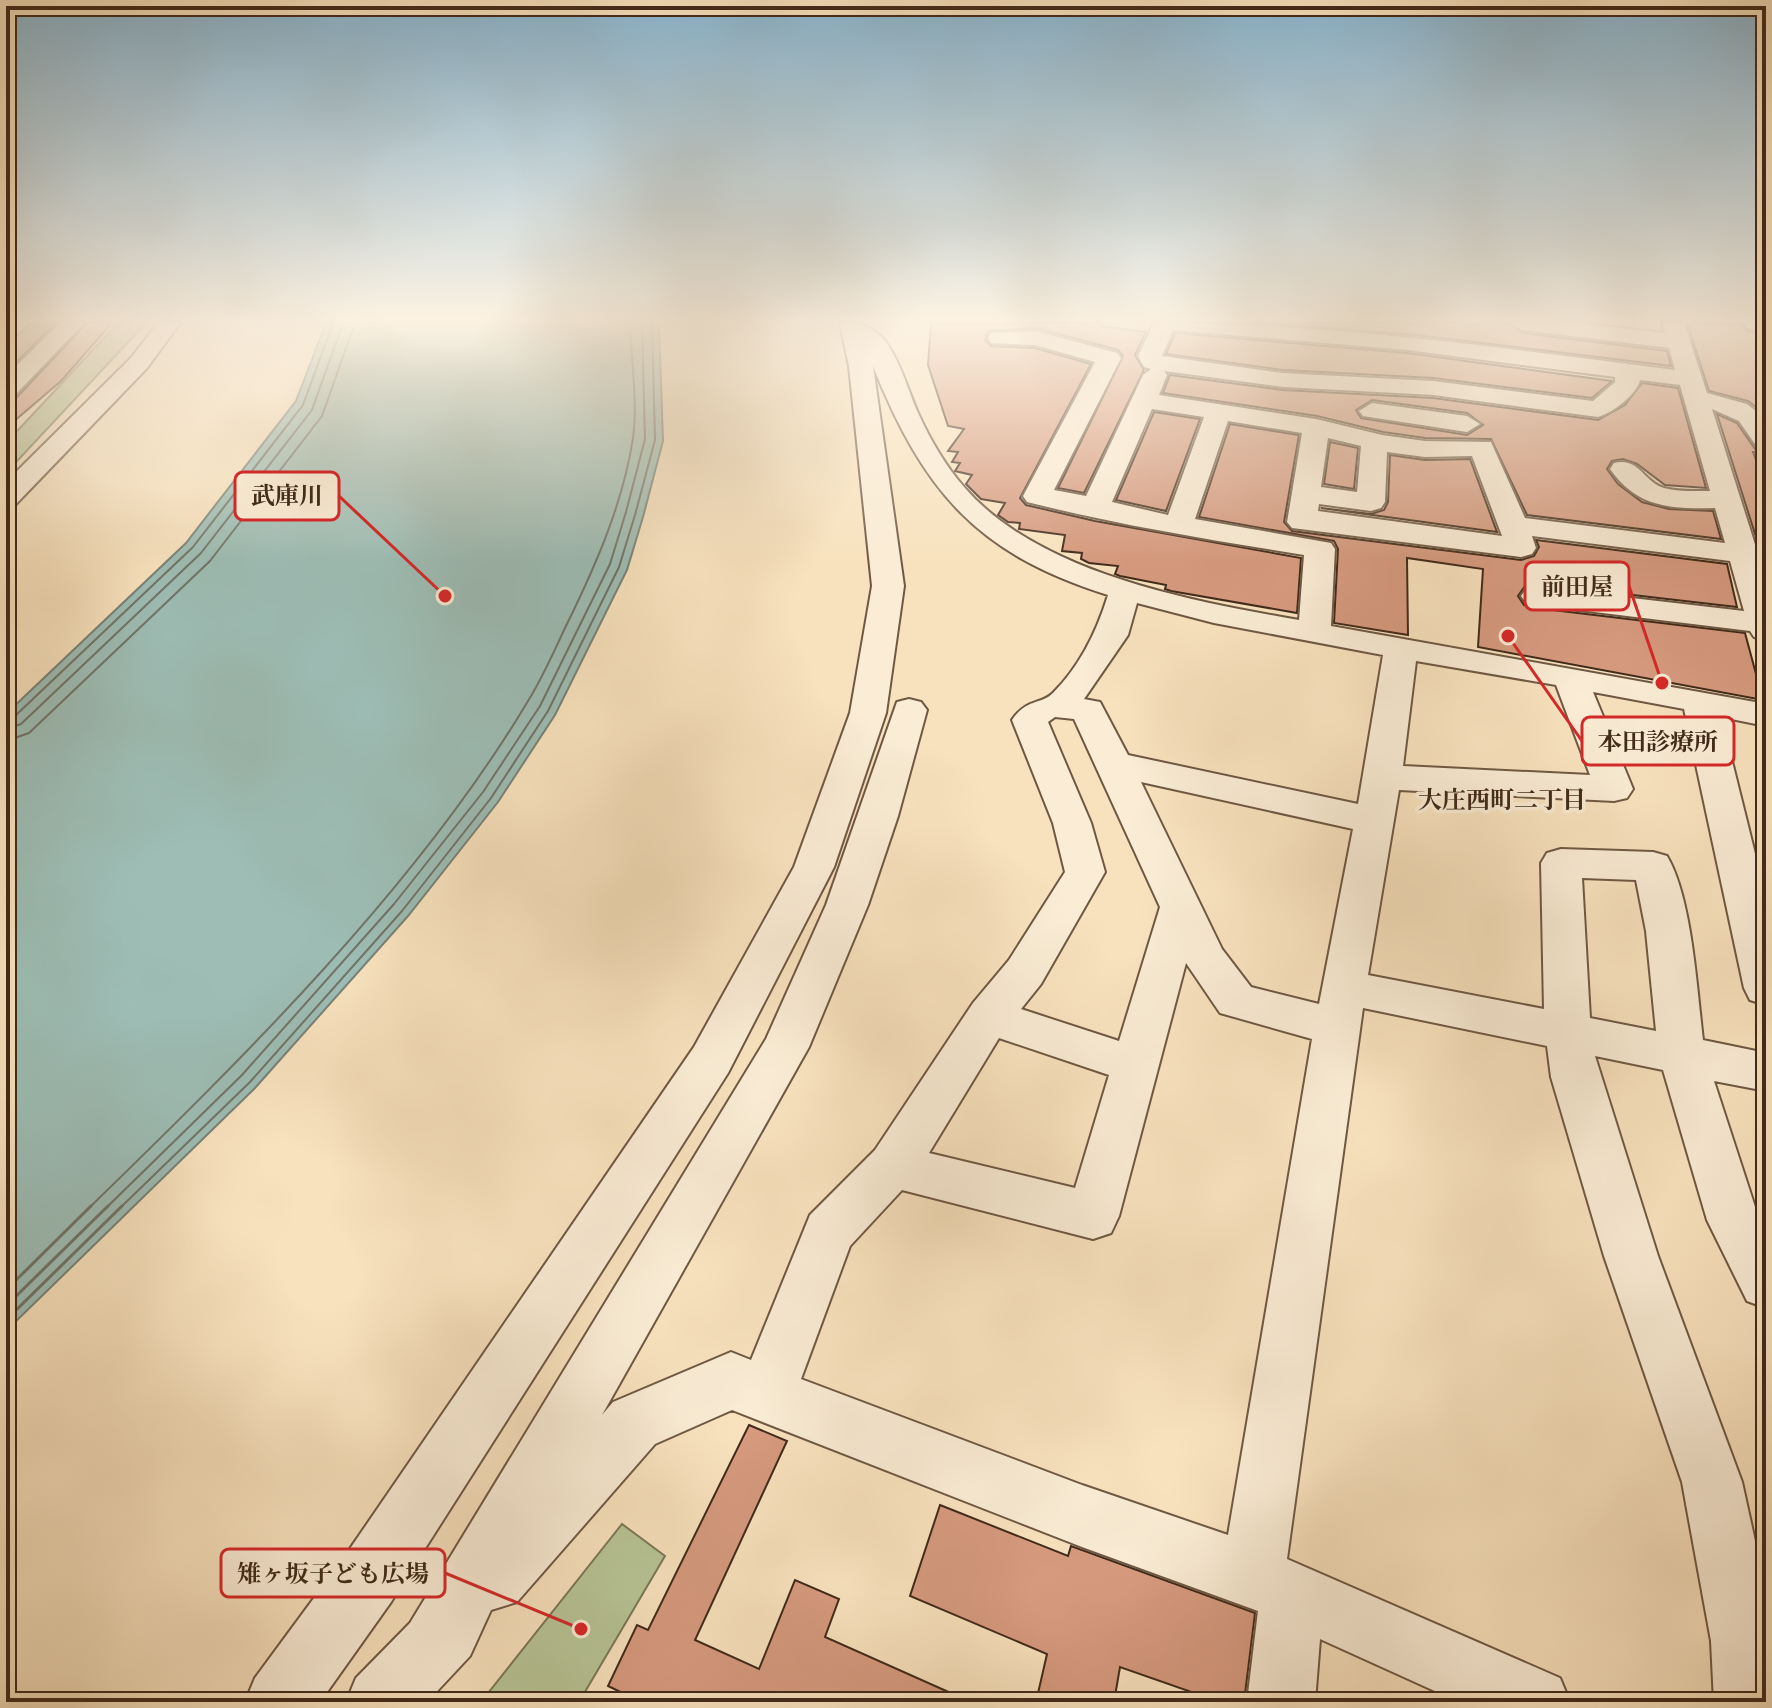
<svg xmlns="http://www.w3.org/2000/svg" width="1772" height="1708" font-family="'Libre Caslon Text','Noto Serif JP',serif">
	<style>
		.green { fill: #b7c496; stroke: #7c7758; stroke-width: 2 }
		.water { fill: #9dbdb5; stroke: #788277; stroke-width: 2 }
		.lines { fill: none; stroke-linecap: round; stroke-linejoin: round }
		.shore-far1 { stroke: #6f7468; stroke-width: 2 }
		.shore { stroke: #6f7468; stroke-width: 3 }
		.building { fill: #d69a7f; stroke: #412a1a; stroke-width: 2; fill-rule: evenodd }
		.minor-casing { stroke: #6f5843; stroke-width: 4 }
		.minor { fill: #faecd5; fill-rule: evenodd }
		.labels { text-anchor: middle; stroke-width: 7; stroke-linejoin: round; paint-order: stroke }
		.neighbourhood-label { font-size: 24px; font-weight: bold; fill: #412a1a; stroke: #faecd5 }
		.leader { fill: none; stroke: #d62828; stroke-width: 3 }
		.callout-dot { fill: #d62828; stroke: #faecd5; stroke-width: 3 }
		.callout { fill: #faecd5; stroke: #d62828; stroke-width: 3 }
		.callout-label { font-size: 24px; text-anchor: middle; font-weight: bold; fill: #412a1a }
	</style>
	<rect width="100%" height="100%" fill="#f8e2be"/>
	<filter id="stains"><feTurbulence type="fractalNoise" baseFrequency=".0025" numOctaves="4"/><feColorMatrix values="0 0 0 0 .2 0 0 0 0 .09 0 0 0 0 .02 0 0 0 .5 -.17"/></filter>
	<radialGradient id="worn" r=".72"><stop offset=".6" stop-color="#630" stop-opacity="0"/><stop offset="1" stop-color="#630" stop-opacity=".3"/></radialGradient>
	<g class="green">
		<polygon points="118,323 146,323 6,473 6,443"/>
		<polygon points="622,1524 665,1556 579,1702 481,1702"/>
	</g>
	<polygon class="water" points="326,323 659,323 663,441 643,517 627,570 555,715 498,802 408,916 255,1088 6,1331 6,714 186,543 296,401"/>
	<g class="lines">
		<g class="shore-far1">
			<polyline points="6,719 15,716 193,547 303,405 333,323"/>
			<polyline points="6,729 21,724 201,553 312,410 343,323"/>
			<polyline points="6,741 29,733 210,561 322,416 355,323"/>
			<path d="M89,1208C243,1058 417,887 528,701C543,677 554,651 566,626C595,567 623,504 633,438C638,402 631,360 630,323"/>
			<polyline points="106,1208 242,1075 394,904 483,792 540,706 610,564 626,512 645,439 642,323"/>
			<polyline points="120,1208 250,1082 402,911 491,798 548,711 619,567 635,515 655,440 652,323"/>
		</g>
		<g class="shore">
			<polyline points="6,1290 91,1206"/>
			<polyline points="6,1306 108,1206"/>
			<polyline points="6,1320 122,1206"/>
		</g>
	</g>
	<g class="building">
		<polygon points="31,323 56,323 6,372 6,345"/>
		<polygon points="87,323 112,323 61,381 6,428 6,400 17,397"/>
		<polygon points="931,323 1103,323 1101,326 1146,332 1135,355 1144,370 1084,493 1058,488 1123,356 1118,350 1037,328 988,331 985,340 991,346 1035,348 1091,364 1020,498 1026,505 1095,521 1301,558 1297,613 1171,591 1165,589 1166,585 1120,576 1115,574 1118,566 1089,563 1081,559 1082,553 1062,551 1065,535 1019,529 1020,523 1008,522 998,515 1005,503 981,499 966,484 972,475 955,471 960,463 952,462 958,452 948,451 964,429 948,426 928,365"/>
		<polygon points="1255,323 1509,323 1523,333 1667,351 1671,366 1416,335"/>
		<polygon points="1687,323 1741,324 1747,331 1766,334 1766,415 1748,401 1709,391"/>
		<polygon points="1175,333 1407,353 1612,381 1592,398 1433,378 1283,370 1166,354"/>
		<path d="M1170,375L1283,390L1433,398L1598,420L1625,405L1642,383L1678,388L1706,488L1665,485L1637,464L1623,459L1612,461L1607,469L1618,484L1642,502L1669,509L1713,511L1721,539L1527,515L1491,439L1425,438L1383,432L1317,416L1163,393ZM1372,400L1467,413L1483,425L1467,435L1361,418L1356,410Z"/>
		<polygon points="1154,412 1200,419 1166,511 1116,500"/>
		<polygon points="1717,414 1737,423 1755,449 1766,452 1753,452 1766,486 1766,557 1762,556"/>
		<polygon points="1230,424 1299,435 1284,522 1292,531 1521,560 1534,556 1539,547 1536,540 1727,564 1737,607 1537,584 1525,586 1518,596 1524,605 1536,608 1745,633 1763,700 1478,647 1483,569 1407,558 1408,635 1334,623 1338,549 1334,541 1199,517"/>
		<polygon points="1330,442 1358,448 1354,489 1324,484"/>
		<polygon points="1390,455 1425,460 1470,459 1497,532 1321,508 1371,514 1384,510 1388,502"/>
		<polygon points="749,1425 787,1441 695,1640 759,1669 795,1580 839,1599 825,1637 971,1702 641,1702 608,1686 637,1625 648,1630"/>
		<polygon points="940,1505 1068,1556 1071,1546 1255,1613 1244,1702 1220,1702 1120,1667 1114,1702 1036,1702 1047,1654 910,1596"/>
	</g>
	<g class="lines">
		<defs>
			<g id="minor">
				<polygon points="60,323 84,323 15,395 6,397 6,376"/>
				<polygon points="158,323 180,323 147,368 16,504 6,506 6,482 131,358"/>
				<path d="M840,323C854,323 862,323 873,330C897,345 907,390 919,415C931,441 945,465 964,487C1039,574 1191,601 1299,620L1304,555C1211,540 1118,525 1027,502L1023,496L1095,362L1035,345L991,343L988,338L991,333L1036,331L1117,353L1121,358L1054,490L1086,496L1143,375L1151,369L1144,367L1138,356L1154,323C1329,323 1502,348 1675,370L1669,348L1523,330L1512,323H1577L1665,333L1662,323H1684L1707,393L1747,404L1766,419V449L1757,447L1739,421L1712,409L1766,579V640L1754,637L1750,631L1537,605L1526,603L1521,596L1526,589L1537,587L1744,611L1730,561L1532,536L1536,548L1532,554L1521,557L1292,528L1287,522L1302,433L1228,421L1195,519L1331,543L1335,549L1331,626L1766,704V726L1721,717L1766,898V1005L1750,1000L1744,988L1684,709L1593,692L1633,789L1627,798L1614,801L1399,790L1368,975L1544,1009L1541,863L1547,853L1561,849L1653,852L1667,856C1692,898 1697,991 1703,1040L1766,1053V1091L1714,1081L1757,1213L1766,1230V1308L1747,1301L1707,1220L1663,1070L1595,1056L1658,1256L1742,1482L1766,1591V1702H1714L1711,1641L1682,1482L1604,1256L1551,1077L1547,1046L1363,1008L1287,1559L1560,1678L1570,1702H1459L1320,1639L1315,1702H1247L1258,1611L1082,1547L732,1410L655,1444L517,1602L491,1610L470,1656L427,1702H346L356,1678L410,1623L766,1039L826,905L897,702L909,699L921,702L927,710L898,816L868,905L809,1047L602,1415L613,1402L731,1352L751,1360L810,1215L875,1150L973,1003L1009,960L1065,872L1053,823L1012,720C1027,698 1041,705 1053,693C1080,666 1097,631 1108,595C976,554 923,490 873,366L904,586L886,713L834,867L728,1073L391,1602L320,1702H245L255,1678L345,1556L694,1047L794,867L850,713L872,586L849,366ZM1173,330L1407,350L1615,377V382L1593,401L1433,381L1283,373L1162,356ZM1164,371L1283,387L1433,395L1598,417C1613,413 1637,394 1640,380L1680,385L1710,491C1695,491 1678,492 1664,488C1643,482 1640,457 1614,463L1610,469C1637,508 1671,509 1715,508L1725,543L1525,518L1491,442L1425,441L1382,435L1316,419L1159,395L1167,375ZM1152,409L1204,417L1168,515L1112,502ZM1328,438L1361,446L1357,492L1321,487ZM1387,452L1425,457L1472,456L1502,536L1318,511L1319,504L1371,511L1381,508L1385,502ZM1137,603L1214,623L1383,655L1358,804L1128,755L1100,702L1084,699L1128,635ZM1416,661L1556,685L1590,775L1403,766ZM1055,717L1074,719L1160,907L1119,1041L1021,1009L1041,984L1105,872L1091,823L1048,722ZM1141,782L1353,829L1319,1004L1251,987L1222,949ZM1582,878L1636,880L1646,931L1656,1031L1590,1018ZM1186,963L1220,1013L1312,1039L1228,1535L1082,1485L801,1379L850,1246L902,1190L1093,1239L1111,1233L1119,1216ZM999,1038L1109,1075L1075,1188L929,1153Z"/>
				<polygon points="1744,323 1766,323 1766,331 1747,328"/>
				<polygon points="1372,403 1467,416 1480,424 1467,432 1363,416 1359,411"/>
			</g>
		</defs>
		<use href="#minor" class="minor-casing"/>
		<use href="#minor" class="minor"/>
	</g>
	<linearGradient id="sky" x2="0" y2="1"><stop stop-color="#8ab8d4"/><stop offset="0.57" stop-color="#fcf2e2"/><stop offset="1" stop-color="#fcf2e2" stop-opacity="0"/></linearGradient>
	<rect width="1772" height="562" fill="url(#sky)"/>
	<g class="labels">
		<g class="neighbourhood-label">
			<text x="1502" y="808">大庄西町二丁目</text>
		</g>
	</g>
	<path class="leader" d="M445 596L339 496M1662 683L1629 586M1508 636L1582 741M581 1629L445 1573"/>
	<g class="callout-dot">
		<circle cx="445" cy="596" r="8"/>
		<circle cx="1662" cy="683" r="8"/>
		<circle cx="1508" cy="636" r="8"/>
		<circle cx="581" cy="1629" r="8"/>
	</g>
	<g class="callout">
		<rect x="235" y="472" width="104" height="48" rx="8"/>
		<rect x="1525" y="562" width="104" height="48" rx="8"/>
		<rect x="1582" y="717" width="152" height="48" rx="8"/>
		<rect x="221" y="1549" width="224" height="48" rx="8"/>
	</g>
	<g class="callout-label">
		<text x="287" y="504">武庫川</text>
		<text x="1577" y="595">前田屋</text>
		<text x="1658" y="750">本田診療所</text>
		<text x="333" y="1582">雉ヶ坂子ども広場</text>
	</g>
	<rect width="1772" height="1708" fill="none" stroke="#f8e2be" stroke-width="32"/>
	<rect x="8" y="8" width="1756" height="1692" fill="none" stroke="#412a1a" stroke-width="4"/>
	<rect x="16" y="16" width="1740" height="1676" fill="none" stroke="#412a1a" stroke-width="2"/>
	<rect width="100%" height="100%" filter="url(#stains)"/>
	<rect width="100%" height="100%" fill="url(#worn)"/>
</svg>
